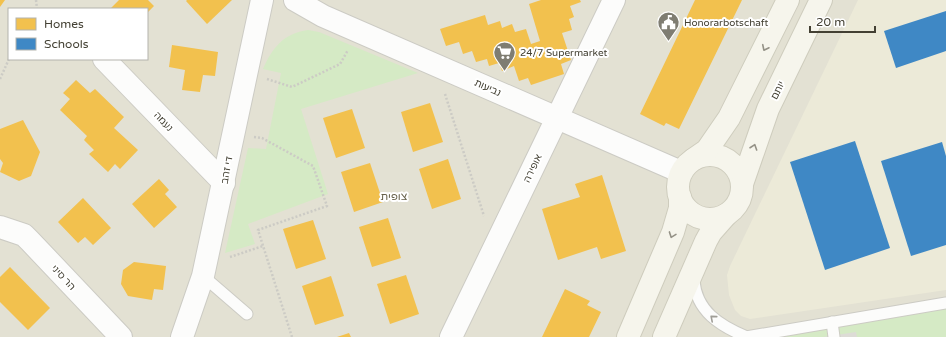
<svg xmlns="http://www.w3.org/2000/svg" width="946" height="337" font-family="'Varela Round','Noto Sans Hebrew',sans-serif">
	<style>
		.residential { fill: #e3e1d3; fill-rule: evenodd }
		.education { fill: #ecead8 }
		.green { fill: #d5eac5 }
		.parking { fill: #dddcd6 }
		.homes { fill: #f2c14e }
		.schools { fill: #3f88c5 }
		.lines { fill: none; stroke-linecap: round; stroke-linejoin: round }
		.lane-casing { stroke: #cccbc4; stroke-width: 13 }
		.street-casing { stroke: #cccbc4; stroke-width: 24 }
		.secondary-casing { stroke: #ceccbd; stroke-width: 24 }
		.path { stroke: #cccbc5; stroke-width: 2.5; stroke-dasharray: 2 2; stroke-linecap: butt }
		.lane { stroke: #fcfcfb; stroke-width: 11 }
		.street { stroke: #fcfcfb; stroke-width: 22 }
		.secondary { stroke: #f6f5ec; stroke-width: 22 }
		.oneway { stroke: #949186 }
		.oneway2 { stroke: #a09e97 }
		.labels { text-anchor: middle; stroke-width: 4; stroke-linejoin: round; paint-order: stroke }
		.poi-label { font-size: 10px; fill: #434033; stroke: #fff; text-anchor: start }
		.street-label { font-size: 10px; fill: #434033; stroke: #fff }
		.neighbourhood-label { font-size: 11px; fill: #66604a; stroke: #fff }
	</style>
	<rect width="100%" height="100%" fill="#eeede6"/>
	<path class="residential" d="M0,0H946V337H0ZM9,9H147V59H9Z"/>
	<polygon class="education" points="858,0 946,0 946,290 750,319 741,316 735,310 729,295 727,275 730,266"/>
	<g class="green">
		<path d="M308,30L319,32L418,73L301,109L328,194L248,224L255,244L225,253L248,148L266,149L281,73L263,69C272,48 284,33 308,30Z"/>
		<polygon points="946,308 946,337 775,337"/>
	</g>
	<polygon class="parking" points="856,332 857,337 823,337"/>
	<g class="homes">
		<polygon points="0,0 5,0 0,7"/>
		<polygon points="119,0 148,0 154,6 147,13 147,9 110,9"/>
		<polygon points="187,0 232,0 207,24 186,1"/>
		<polygon points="541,0 580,0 581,2 570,6 574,17 569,19 572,30 562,33 571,60 561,64 564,74 531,85 528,78 519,81 514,66 502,71 499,63 489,66 487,59 476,62 472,51 463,54 459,42 446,46 440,29 485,15 488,25 500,21 502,28 512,24 515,32 526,29 531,44 540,41 529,4"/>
		<polygon points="695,0 742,0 679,129 666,123 664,126 640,114"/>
		<polygon points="172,45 218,52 215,76 203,75 200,92 182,90 185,70 169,67"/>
		<polygon points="76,80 90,93 95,89 124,117 114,128 138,150 120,169 115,164 108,172 89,154 94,150 84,140 87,136 60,110 70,99 63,93"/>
		<polygon points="430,103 443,142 413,152 401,112"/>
		<polygon points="352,109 365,148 336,158 323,118"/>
		<polygon points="23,120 40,152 31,176 19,181 0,172 3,163 0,159 0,129"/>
		<polygon points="448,159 461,199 432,209 419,169"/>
		<polygon points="370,163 383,202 354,212 341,172"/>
		<polygon points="602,175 626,251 601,259 597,247 558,260 542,209 580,197 575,184"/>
		<polygon points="159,179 169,190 165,194 177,207 154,228 132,204"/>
		<polygon points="83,198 111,228 93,245 85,237 78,243 58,222"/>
		<polygon points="388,218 401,258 372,267 359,227"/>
		<polygon points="313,220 326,259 296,269 283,229"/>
		<polygon points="134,262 166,266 163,290 154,289 152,300 128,296 121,284 123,270"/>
		<polygon points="10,267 50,308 28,330 0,302 0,277"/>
		<polygon points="406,275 419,314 390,324 377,284"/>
		<polygon points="331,276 344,316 315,325 302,286"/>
		<polygon points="565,289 590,301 587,305 601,312 589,337 542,337"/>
		<polygon points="349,333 351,337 337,337"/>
	</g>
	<g class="schools">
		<polygon points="946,11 946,51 896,68 884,31"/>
		<polygon points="855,141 890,248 825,270 790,162"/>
		<polygon points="942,142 946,156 946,245 911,256 881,161"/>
	</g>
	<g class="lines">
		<defs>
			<g id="lane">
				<polyline points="203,276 247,314"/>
				<path d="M694,280C696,311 720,326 747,337"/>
				<polyline points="832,322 834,337"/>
				<polyline points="746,337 946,303"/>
			</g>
			<g id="street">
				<polyline points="295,0 323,16 681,172"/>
				<polyline points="104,59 224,183"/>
				<polyline points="0,227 24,235 30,241 121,337"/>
				<polyline points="182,337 203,276 262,0"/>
				<polyline points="451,337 614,0"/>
			</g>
			<g id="secondary">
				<circle cx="710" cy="187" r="32"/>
				<polyline points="694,159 707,150 729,118 788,0"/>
				<polyline points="742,184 768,109 821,0"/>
				<polyline points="628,337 673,232 680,208 680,197"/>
				<polyline points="664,337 706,241 711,232 726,215"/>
			</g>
		</defs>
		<use href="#lane" class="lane-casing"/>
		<use href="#street" class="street-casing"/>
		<use href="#secondary" class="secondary-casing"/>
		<g class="path">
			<polyline points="36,0 37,9"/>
			<polyline points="0,79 9,59"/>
			<polyline points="267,79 292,87 340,64 348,50"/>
			<polyline points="445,94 484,216"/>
			<polyline points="254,137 262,138 313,166 327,206 258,230 292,337"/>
			<polyline points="230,257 263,246"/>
		</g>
		<use href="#lane" class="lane"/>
		<use href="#street" class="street"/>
		<use href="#secondary" class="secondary"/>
	</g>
	<defs><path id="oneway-chevron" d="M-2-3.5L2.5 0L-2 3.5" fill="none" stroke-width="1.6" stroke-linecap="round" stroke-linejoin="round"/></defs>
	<g class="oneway">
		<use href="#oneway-chevron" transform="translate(765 48) rotate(116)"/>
		<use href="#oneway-chevron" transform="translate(754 147) rotate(-71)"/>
		<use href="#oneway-chevron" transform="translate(672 235) rotate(110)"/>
	</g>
	<use class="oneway2" href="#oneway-chevron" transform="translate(713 318) rotate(-139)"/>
	<defs>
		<symbol id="civic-pin" viewBox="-11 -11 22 30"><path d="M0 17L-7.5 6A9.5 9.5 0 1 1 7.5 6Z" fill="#7f7d72" stroke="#fff"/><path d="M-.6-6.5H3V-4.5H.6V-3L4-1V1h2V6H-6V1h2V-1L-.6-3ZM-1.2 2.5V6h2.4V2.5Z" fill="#fff"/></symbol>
		<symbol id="supermarket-pin" viewBox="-11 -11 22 30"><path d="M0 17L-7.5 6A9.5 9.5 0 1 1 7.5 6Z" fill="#7f7d72" stroke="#fff"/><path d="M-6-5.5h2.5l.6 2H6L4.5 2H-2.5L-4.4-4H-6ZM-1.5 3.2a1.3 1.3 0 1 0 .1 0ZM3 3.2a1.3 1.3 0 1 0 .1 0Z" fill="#fff"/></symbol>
	</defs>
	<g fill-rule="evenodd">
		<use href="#civic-pin" x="656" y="10" width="25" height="34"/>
		<use href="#supermarket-pin" x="492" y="40" width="25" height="34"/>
	</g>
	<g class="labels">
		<g class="poi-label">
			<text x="684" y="26">Honorarbotschaft</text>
			<text x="520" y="56">24/7 Supermarket</text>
		</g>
		<g class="street-label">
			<text transform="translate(488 87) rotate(24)" y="4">נביעות</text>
			<text transform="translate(777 90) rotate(-64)" y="4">יותם</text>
			<text transform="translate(164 121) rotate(46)" y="4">נעמה</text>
			<text transform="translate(532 168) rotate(-64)" y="4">אופירה</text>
			<text transform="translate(226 170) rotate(-80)" y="4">די זהב</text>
			<text transform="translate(64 277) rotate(47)" y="4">הר סיני</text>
		</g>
		<g class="neighbourhood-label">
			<text x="394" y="200">צופית</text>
		</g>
	</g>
	<rect x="8" y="8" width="140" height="52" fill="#ffffff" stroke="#b4b3ad"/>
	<rect x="16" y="18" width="20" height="12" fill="#f2c14e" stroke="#b4b3ad"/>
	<text x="44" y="28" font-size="12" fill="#434033">Homes</text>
	<rect x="16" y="38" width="20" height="12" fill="#3f88c5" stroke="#b4b3ad"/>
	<text x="44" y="48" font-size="12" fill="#434033">Schools</text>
	<path d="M810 26v6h65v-6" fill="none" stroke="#434033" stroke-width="2"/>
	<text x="816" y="26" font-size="12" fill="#434033" stroke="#ffffff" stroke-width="3" paint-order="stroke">20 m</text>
</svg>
